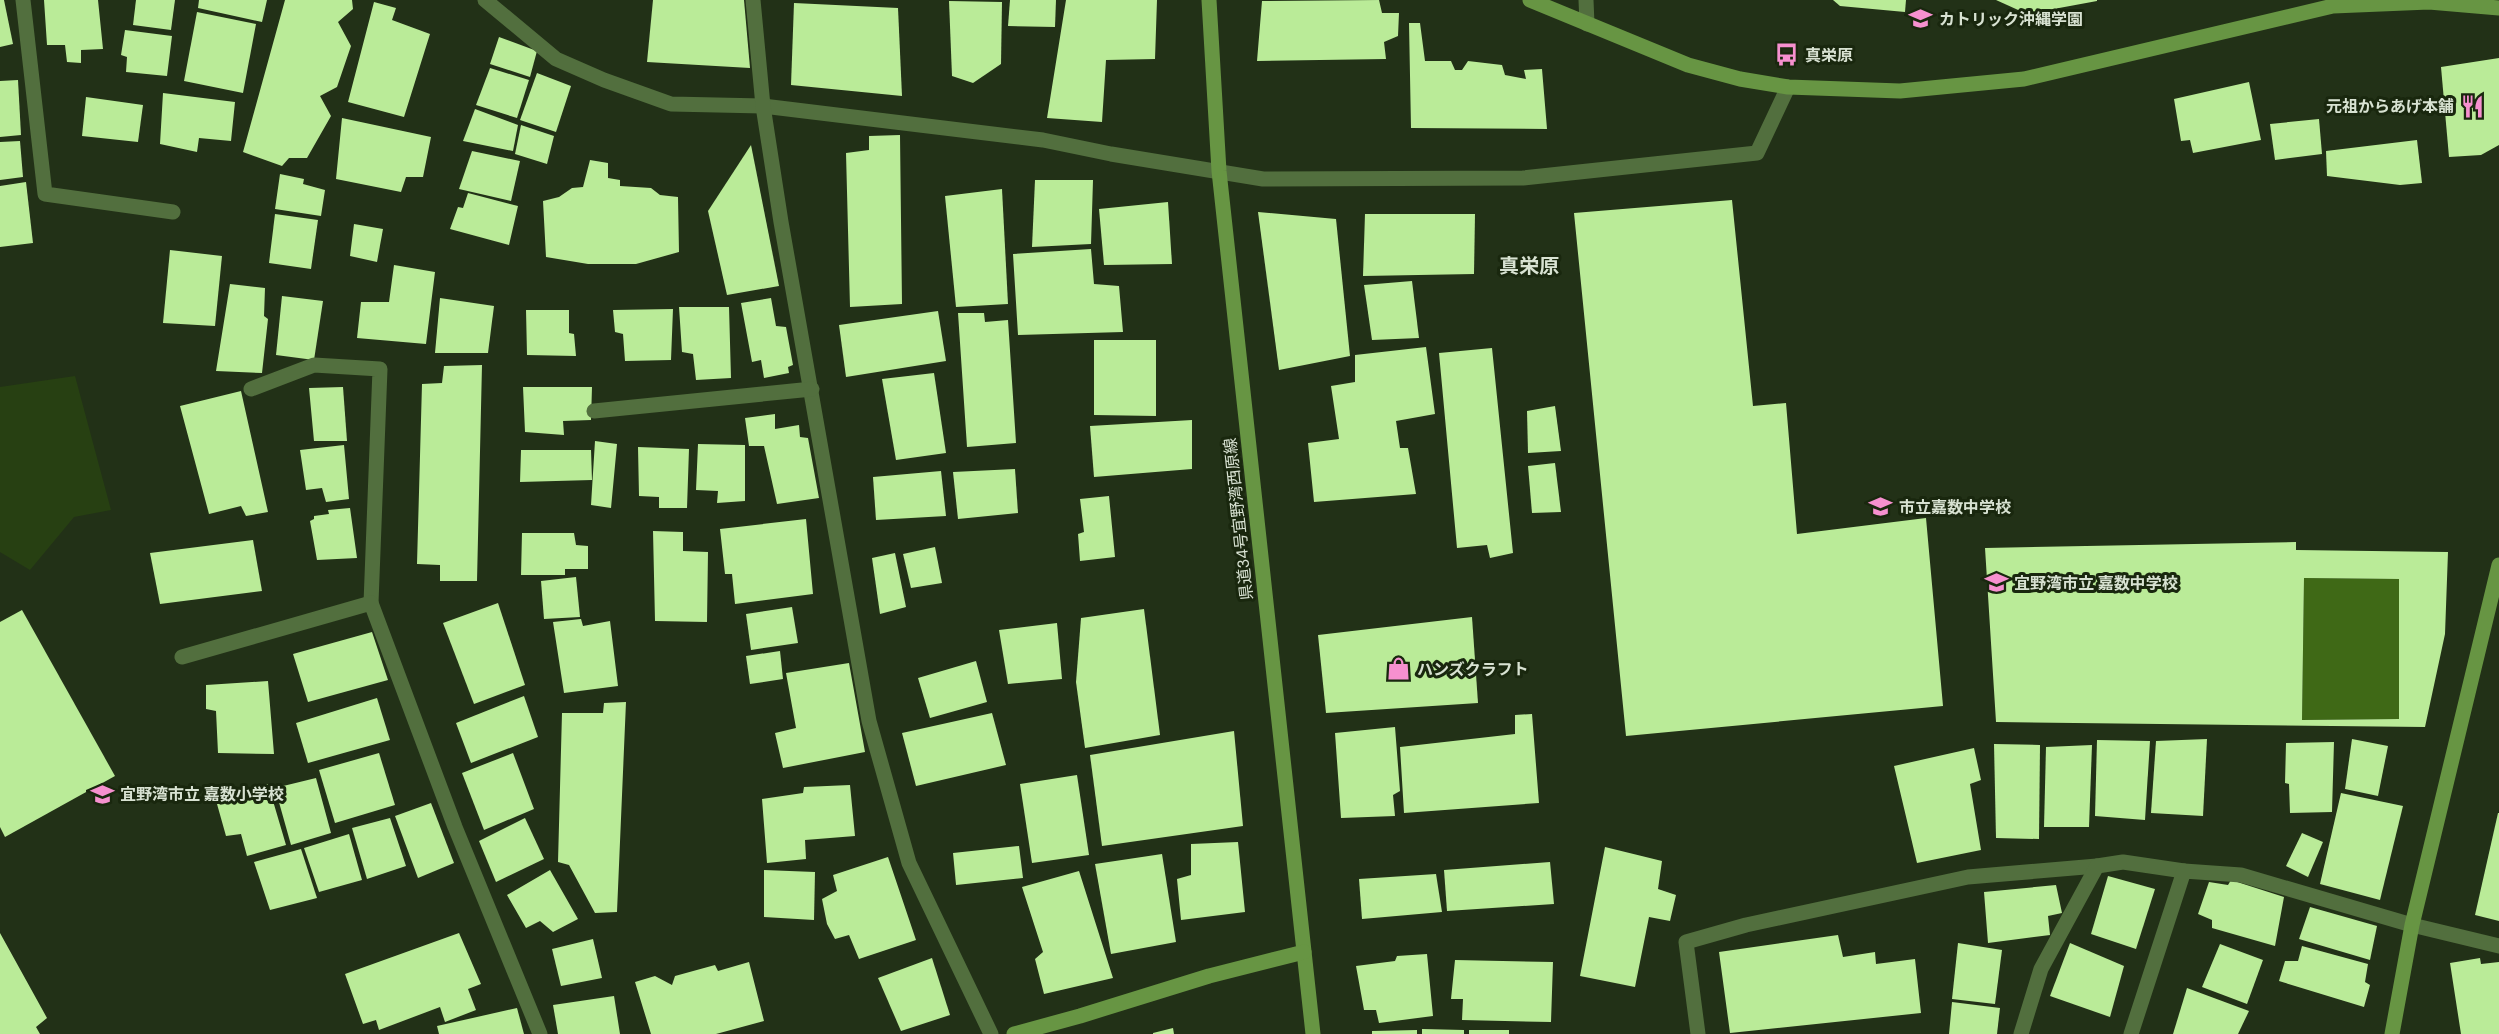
<svg xmlns="http://www.w3.org/2000/svg" width="2499" height="1034" font-family="'DM Sans','Noto Sans JP',sans-serif">
	<style>
		.green { fill: #274012 }
		.water { fill: #3f6916 }
		.building { fill: #baeb98; fill-rule: evenodd }
		.lines { fill: none; stroke-linecap: round; stroke-linejoin: round }
		.street { stroke: #526f3e; stroke-width: 15 }
		.secondary { stroke: #679543; stroke-width: 15 }
		.labels { text-anchor: middle; stroke-width: 6; stroke-linejoin: round; paint-order: stroke }
		.poi-label { font-size: 16px; font-weight: bold; fill: #d8e2d2; stroke: #19270e; text-anchor: start }
		.street-label { font-size: 16px; fill: #d8e2d2; stroke: #19270e }
		.quarter-label { font-size: 20px; font-weight: bold; fill: #d8e2d2; stroke: #19270e }
	</style>
	<rect width="100%" height="100%" fill="#223117"/>
	<polygon class="green" points="75,376 111,510 74,517 30,570 0,552 0,387"/>
	<polygon class="water" points="2304,578 2399,579 2399,719 2302,720"/>
	<g class="building">
		<polygon points="0,0 4,0 13,44 0,47"/>
		<polygon points="44,0 98,0 103,49 81,50 81,63 67,62 65,45 47,45"/>
		<polygon points="136,0 175,0 171,30 133,25"/>
		<polygon points="199,0 267,0 262,22 198,8"/>
		<polygon points="285,0 352,0 353,9 338,22 351,46 337,87 320,96 331,116 307,158 289,158 282,166 243,152"/>
		<polygon points="653,0 744,0 750,68 647,62"/>
		<polygon points="1010,0 1056,0 1055,27 1008,26"/>
		<polygon points="1066,0 1157,0 1155,59 1106,60 1102,122 1047,118"/>
		<polygon points="1379,0 1382,13 1399,13 1398,36 1384,42 1386,59 1257,61 1262,1"/>
		<polygon points="1833,0 1906,0 1905,12 1840,6"/>
		<polygon points="1996,0 2097,0 2097,1 2027,14"/>
		<polygon points="949,1 1002,2 1001,64 973,83 952,76"/>
		<polygon points="374,2 396,8 392,20 430,34 404,117 348,102"/>
		<polygon points="794,3 898,8 902,96 791,85"/>
		<polygon points="197,12 256,24 243,93 184,81"/>
		<polygon points="1409,23 1420,23 1425,61 1451,61 1455,70 1462,70 1468,61 1502,65 1505,75 1526,79 1524,70 1542,69 1547,129 1411,128"/>
		<polygon points="125,30 172,36 167,76 126,72 127,57 121,55"/>
		<polygon points="499,37 537,51 530,77 490,64"/>
		<polygon points="2499,58 2499,145 2481,155 2449,157 2441,67"/>
		<polygon points="490,68 529,80 517,118 476,105"/>
		<polygon points="537,73 571,86 556,132 520,120"/>
		<polygon points="18,80 21,135 0,137 0,81"/>
		<polygon points="2249,82 2261,140 2193,153 2190,140 2181,141 2174,99"/>
		<polygon points="163,93 235,102 231,141 199,138 197,152 160,144"/>
		<polygon points="86,97 143,105 138,142 82,136"/>
		<polygon points="475,109 518,125 513,151 463,141"/>
		<polygon points="342,118 431,137 423,177 406,177 401,192 336,179"/>
		<polygon points="2319,119 2322,154 2275,160 2270,124"/>
		<polygon points="521,125 554,136 547,164 515,154"/>
		<polygon points="900,135 902,304 850,307 846,153 869,150 869,136"/>
		<polygon points="2417,140 2422,183 2400,185 2327,176 2326,151"/>
		<polygon points="20,141 23,177 0,180 0,142"/>
		<polygon points="751,145 779,286 727,295 708,211"/>
		<polygon points="472,151 520,161 511,201 459,189"/>
		<polygon points="590,160 608,163 608,178 620,180 620,186 651,188 660,195 678,197 679,252 636,264 588,264 546,257 543,201 559,197 572,188 583,187"/>
		<polygon points="280,174 304,179 303,184 325,190 321,216 275,209"/>
		<polygon points="1035,180 1093,180 1091,244 1032,247"/>
		<polygon points="26,182 33,243 0,247 0,186"/>
		<polygon points="1002,189 1008,304 956,307 945,196"/>
		<polygon points="468,193 518,206 509,245 450,229 458,207 463,208"/>
		<polygon points="1732,200 1753,406 1786,403 1797,534 1926,518 1943,706 1626,736 1574,213"/>
		<polygon points="1168,202 1172,264 1104,265 1099,209"/>
		<polygon points="1258,212 1336,219 1350,356 1279,370"/>
		<polygon points="275,214 318,220 311,269 269,263"/>
		<polygon points="1365,214 1475,214 1474,274 1363,276"/>
		<polygon points="354,224 383,229 377,262 350,256"/>
		<polygon points="1091,249 1094,284 1119,286 1123,332 1018,335 1013,254"/>
		<polygon points="170,250 222,256 215,326 163,323"/>
		<polygon points="394,265 435,272 426,344 357,338 361,302 389,302"/>
		<polygon points="1412,281 1419,338 1372,340 1364,285"/>
		<polygon points="230,284 265,288 264,316 268,319 262,373 216,371"/>
		<polygon points="282,296 323,301 314,360 276,355"/>
		<polygon points="440,298 494,306 488,353 435,353"/>
		<polygon points="771,298 776,326 786,327 793,365 788,367 789,373 764,378 761,360 752,362 741,303"/>
		<polygon points="679,307 729,307 731,378 696,380 693,354 682,352"/>
		<polygon points="673,309 671,360 625,361 623,334 615,332 613,310"/>
		<polygon points="526,310 569,310 569,333 574,334 576,356 527,355"/>
		<polygon points="938,311 946,361 846,377 839,325"/>
		<polygon points="958,313 984,313 985,322 1008,320 1016,443 967,447"/>
		<polygon points="1094,340 1156,340 1156,416 1094,415"/>
		<polygon points="1426,347 1435,414 1396,421 1400,448 1408,448 1416,494 1314,502 1308,443 1339,439 1331,386 1355,382 1355,355"/>
		<polygon points="1492,348 1513,553 1490,558 1487,545 1457,548 1439,353"/>
		<polygon points="482,365 477,581 440,581 440,565 417,564 422,384 442,383 444,366"/>
		<polygon points="934,373 946,453 896,460 882,379"/>
		<polygon points="343,387 347,441 314,441 309,388"/>
		<polygon points="523,387 592,387 591,420 563,421 564,435 525,432"/>
		<polygon points="241,391 268,512 246,516 241,506 209,514 180,406"/>
		<polygon points="1555,406 1561,451 1528,453 1527,411"/>
		<polygon points="775,414 775,429 799,425 800,437 808,438 819,498 777,504 764,446 749,446 745,418"/>
		<polygon points="1192,420 1192,469 1094,477 1090,426"/>
		<polygon points="595,441 617,444 611,508 591,505"/>
		<polygon points="698,444 745,445 745,501 717,503 718,491 696,490"/>
		<polygon points="344,445 349,499 326,502 322,488 306,490 300,450"/>
		<polygon points="638,447 689,449 687,508 659,508 659,497 639,496"/>
		<polygon points="521,450 591,450 592,480 520,482"/>
		<polygon points="1555,463 1561,512 1532,513 1528,466"/>
		<polygon points="1015,469 1018,513 958,519 953,472"/>
		<polygon points="941,471 946,516 876,520 873,477"/>
		<polygon points="1109,496 1115,557 1080,561 1078,534 1084,532 1080,499"/>
		<polygon points="350,508 357,558 317,560 310,521 314,519 314,516 329,514 328,510"/>
		<polygon points="806,519 813,594 735,604 732,574 725,574 720,529"/>
		<polygon points="653,531 683,532 683,551 708,552 707,622 655,621"/>
		<polygon points="522,533 574,533 576,545 588,546 588,569 565,569 565,575 521,575"/>
		<polygon points="253,540 262,591 160,604 150,553"/>
		<path d="M2296,542V550L2448,552L2445,634L2425,727L1996,722L1985,548ZM2304,578L2399,579V719L2302,720Z"/>
		<polygon points="935,547 942,583 911,588 903,554"/>
		<polygon points="895,553 906,607 880,614 872,558"/>
		<polygon points="576,577 580,617 544,619 541,581"/>
		<polygon points="498,603 525,685 474,704 443,623"/>
		<polygon points="792,607 798,643 751,650 746,614"/>
		<polygon points="1144,609 1160,735 1085,748 1076,682 1081,618"/>
		<polygon points="22,610 115,776 5,837 0,827 0,622"/>
		<polygon points="1472,617 1478,703 1326,713 1318,635"/>
		<polygon points="581,619 583,626 610,621 618,686 564,693 553,622"/>
		<polygon points="1057,623 1062,679 1008,684 999,630"/>
		<polygon points="372,632 388,680 308,702 293,654"/>
		<polygon points="780,651 783,679 750,684 746,656"/>
		<polygon points="976,661 987,702 930,718 918,678"/>
		<polygon points="849,663 865,752 783,768 775,733 796,728 786,673"/>
		<polygon points="268,681 274,754 218,753 216,711 206,709 206,685"/>
		<polygon points="524,696 538,737 471,763 456,723"/>
		<polygon points="377,698 390,740 308,763 296,723"/>
		<polygon points="626,702 617,912 595,913 569,865 558,862 562,713 603,713 604,703"/>
		<polygon points="992,713 1006,765 916,786 902,733"/>
		<polygon points="1532,714 1539,803 1404,813 1400,747 1515,734 1515,715"/>
		<polygon points="1395,727 1400,791 1393,795 1395,816 1341,818 1335,733"/>
		<polygon points="1234,731 1243,826 1102,846 1090,755"/>
		<polygon points="2207,739 2203,816 2151,813 2156,741"/>
		<polygon points="2352,739 2388,746 2378,796 2345,789"/>
		<polygon points="2097,740 2150,741 2145,820 2095,816"/>
		<polygon points="2334,742 2332,812 2290,813 2289,784 2285,783 2286,743"/>
		<polygon points="1994,744 2040,745 2039,839 1996,838"/>
		<polygon points="2092,745 2089,827 2044,827 2046,747"/>
		<polygon points="1974,748 1981,780 1970,784 1981,850 1917,863 1894,766"/>
		<polygon points="379,753 395,805 335,823 319,770"/>
		<polygon points="513,753 534,809 484,830 462,773"/>
		<polygon points="1077,775 1089,855 1032,863 1020,784"/>
		<polygon points="316,778 331,833 291,845 275,788"/>
		<polygon points="268,784 286,845 247,856 241,834 226,836 217,804 230,796"/>
		<polygon points="850,785 855,836 805,840 806,859 767,863 762,799 803,793 804,787"/>
		<polygon points="2341,793 2403,806 2380,900 2320,884"/>
		<polygon points="431,803 454,863 418,878 395,816"/>
		<polygon points="2498,813 2499,813 2499,921 2475,915"/>
		<polygon points="390,818 406,866 367,879 352,828"/>
		<polygon points="525,818 544,859 496,882 479,841"/>
		<polygon points="2302,833 2323,842 2308,877 2286,866"/>
		<polygon points="349,834 362,880 319,892 304,848"/>
		<polygon points="1238,842 1245,912 1181,920 1177,879 1191,875 1191,844"/>
		<polygon points="1019,846 1023,878 956,885 953,853"/>
		<polygon points="1605,847 1662,861 1658,889 1676,895 1670,921 1649,917 1635,987 1580,976"/>
		<polygon points="301,849 317,898 270,910 254,862"/>
		<polygon points="1162,854 1176,942 1111,954 1095,864"/>
		<polygon points="888,857 916,940 859,959 849,935 835,939 827,924 822,899 837,891 833,875"/>
		<polygon points="1550,862 1554,904 1447,911 1444,870"/>
		<polygon points="550,870 578,919 553,932 540,921 526,928 507,895"/>
		<polygon points="764,870 815,872 814,920 764,917"/>
		<polygon points="1079,871 1113,978 1044,994 1035,959 1043,952 1022,887"/>
		<polygon points="1436,874 1442,912 1362,919 1359,879"/>
		<polygon points="2108,876 2155,889 2136,949 2091,934"/>
		<polygon points="2231,880 2284,897 2275,946 2212,928 2212,920 2198,914 2209,882 2228,885"/>
		<polygon points="2056,885 2062,913 2048,916 2050,935 1988,943 1984,892"/>
		<polygon points="2310,907 2377,926 2370,960 2299,939"/>
		<polygon points="0,933 47,1018 36,1027 40,1034 0,1034"/>
		<polygon points="459,933 481,984 468,989 476,1010 445,1022 440,1007 379,1030 376,1020 363,1024 345,974"/>
		<polygon points="1838,935 1843,957 1875,952 1876,964 1915,959 1921,1013 1730,1033 1719,952"/>
		<polygon points="593,939 602,978 561,986 552,949"/>
		<polygon points="1958,943 2002,950 1995,1004 1952,999"/>
		<polygon points="2070,943 2124,966 2110,1017 2050,996"/>
		<polygon points="2220,944 2263,960 2247,1004 2202,987"/>
		<polygon points="2302,946 2368,964 2365,982 2370,985 2364,1007 2279,981 2285,961 2298,961"/>
		<polygon points="1427,954 1433,1016 1379,1023 1376,1010 1364,1010 1356,966 1395,961 1397,956"/>
		<polygon points="932,958 950,1015 901,1031 878,978"/>
		<polygon points="2480,958 2481,964 2499,962 2499,1034 2461,1034 2450,963"/>
		<polygon points="1455,960 1553,962 1551,1022 1462,1020 1463,999 1451,999"/>
		<polygon points="749,962 764,1021 716,1034 651,1034 635,982 655,976 672,985 675,976 715,965 718,971"/>
		<polygon points="2187,988 2249,1011 2238,1034 2173,1034"/>
		<polygon points="614,996 620,1034 558,1034 553,1005"/>
		<polygon points="1952,1002 2000,1008 1997,1034 1949,1034"/>
		<polygon points="517,1008 524,1034 439,1034 437,1026"/>
		<polygon points="1173,1028 1174,1034 1153,1034 1153,1033"/>
		<polygon points="1422,1029 1464,1030 1464,1034 1422,1034"/>
		<polygon points="1417,1030 1417,1034 1372,1034 1372,1031"/>
		<rect x="1469" y="1030" width="40" height="4"/>
	</g>
	<g class="lines">
		<g class="street">
			<polyline points="23,0 45,194 173,212"/>
			<polyline points="485,0 556,59 604,80 671,104 763,106 1043,140 1111,154 1263,179 1523,178 1757,153 1788,87"/>
			<polyline points="753,0 763,106 781,222 869,721 909,863 991,1034"/>
			<polyline points="1586,0 1587,24"/>
			<polyline points="251,389 314,365 380,369 371,603"/>
			<polyline points="594,411 812,389"/>
			<polyline points="182,657 371,603 455,827 540,1034"/>
			<polyline points="1698,1034 1686,942 1746,925 1968,877 2097,866"/>
			<polyline points="2021,1034 2041,969 2097,866 2123,862 2184,871"/>
			<polyline points="2131,1034 2184,871 2241,875 2412,925 2499,946"/>
		</g>
		<g class="secondary">
			<polyline points="1209,0 1219,171 1313,1034"/>
			<polyline points="1530,0 1688,65 1740,79 1788,87 1900,91 2024,79 2333,6 2429,2 2499,8"/>
			<polyline points="1014,1034 1080,1016 1209,976 1304,952"/>
			<polyline points="2392,1034 2412,925 2499,565"/>
		</g>
	</g>
	<defs>
		<symbol id="school-bare" viewBox="-9 -9 18 18"><path d="M0-5L7-2L0 1L-7-2ZM-4 1L0 2.5L4 1V4Q0 6-4 4Z" fill="#f690cf" stroke="#19270e" stroke-width="2.5" paint-order="stroke"/></symbol>
		<symbol id="bus-bare" viewBox="-9 -9 18 18"><path d="M-5-6H5V4H4V6H2V4H-2V6H-4V4H-5ZM-3.5-4V0h7V-4ZM-3.5 1.2v1.5H-2V1.2ZM2 1.2v1.5H3.5V1.2Z" fill="#f690cf" stroke="#19270e" stroke-width="2.5" paint-order="stroke"/></symbol>
		<symbol id="restaurant-bare" viewBox="-9 -9 18 18"><path d="M-5-6h1v4h1v-4h1v4h1v-4h1v5L-1.5 .5V6h-2V.5L-5-1ZM5-6V6H3V1.5H1.5Q1.5-4 5-6Z" fill="#f690cf" stroke="#19270e" stroke-width="2.5" paint-order="stroke"/></symbol>
		<symbol id="shop-bare" viewBox="-9 -9 18 18"><path d="M-5-2.5h2.3a2.7 3.5 0 0 1 5.4 0H5L5.5 6h-11ZM-1.5-2.5h3a1.5 2.3 0 0 0-3 0Z" fill="#f690cf" stroke="#19270e" stroke-width="2.5" paint-order="stroke"/></symbol>
	</defs>
	<g fill-rule="evenodd">
		<use href="#school-bare" x="1904" y="2" width="33" height="33"/>
		<use href="#bus-bare" x="1770" y="38" width="33" height="33"/>
		<use href="#restaurant-bare" x="2456" y="90" width="33" height="33"/>
		<use href="#school-bare" x="1864" y="490" width="33" height="33"/>
		<use href="#school-bare" x="1980" y="566" width="33" height="33"/>
		<use href="#shop-bare" x="1382" y="652" width="33" height="33"/>
		<use href="#school-bare" x="86" y="778" width="33" height="33"/>
	</g>
	<g class="labels">
		<g class="poi-label">
			<text x="1939" y="25">カトリック沖縄学園</text>
			<text x="1805" y="61">真栄原</text>
			<text x="2454" y="112" text-anchor="end">元祖からあげ本舗</text>
			<text x="1899" y="513">市立嘉数中学校</text>
			<text x="2014" y="589">宜野湾市立 嘉数中学校</text>
			<text x="1417" y="675">ハンズクラフト</text>
			<text x="120" y="800">宜野湾市立 嘉数小学校</text>
		</g>
		<g class="street-label">
			<text transform="translate(1238 519) rotate(-96)" y="6">県道34号宜野湾西原線</text>
		</g>
		<g class="quarter-label">
			<text x="1529" y="273">真栄原</text>
		</g>
	</g>
</svg>
